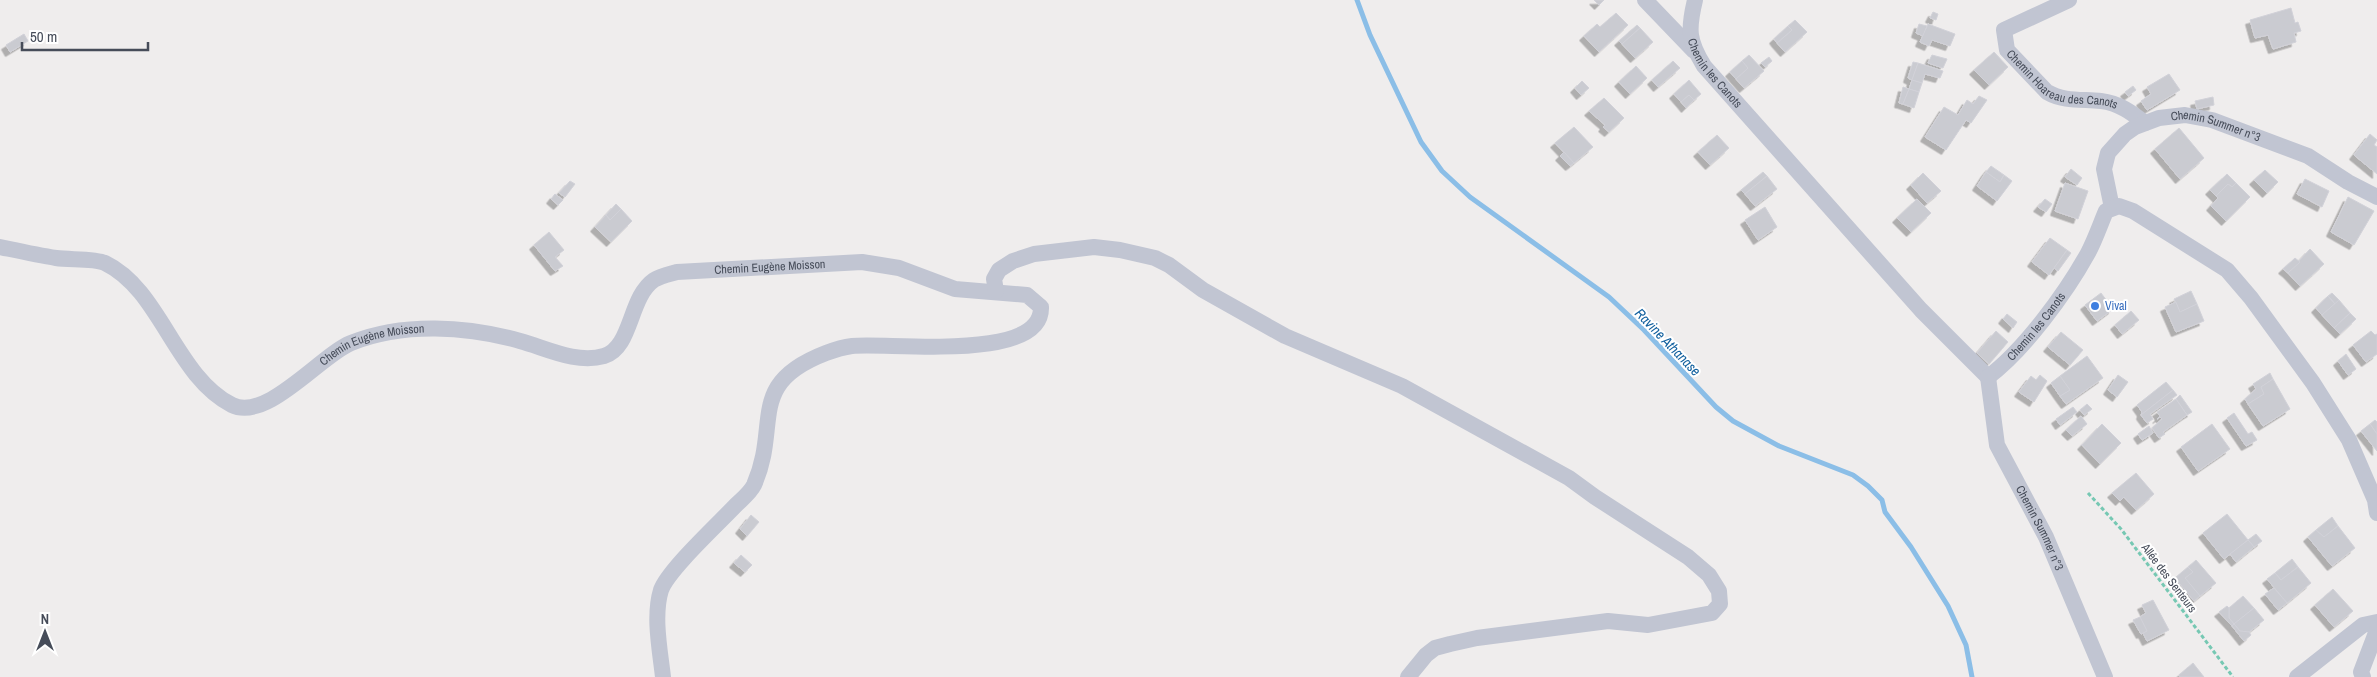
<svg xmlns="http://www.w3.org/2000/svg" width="2377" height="677" font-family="'Archivo Narrow',sans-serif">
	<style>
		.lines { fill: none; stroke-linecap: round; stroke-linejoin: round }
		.stream { stroke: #8bbee7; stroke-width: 5 }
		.building { fill: #cacbd1; stroke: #d1d1d8; filter: url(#shadow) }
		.path { stroke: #76c8b3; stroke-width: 3; stroke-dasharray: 4 2.5; stroke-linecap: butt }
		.minor { stroke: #c1c5d2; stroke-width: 16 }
		.shop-dot { fill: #3f7fe0; stroke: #fff; stroke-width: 2 }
		.labels { text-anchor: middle; stroke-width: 4; stroke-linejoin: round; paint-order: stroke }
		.street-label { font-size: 12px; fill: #464c59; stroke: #fff }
		.shop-label { font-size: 12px; fill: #366cbe; stroke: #fff; text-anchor: start }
		.water-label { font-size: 14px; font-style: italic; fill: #13619f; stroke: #fff }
	</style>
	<defs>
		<filter id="shadow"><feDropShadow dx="-4.5" dy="4.5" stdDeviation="0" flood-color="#0004"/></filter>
	</defs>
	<rect width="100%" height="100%" fill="#efeded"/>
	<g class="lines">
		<polyline class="stream" points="1357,0 1370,35 1421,142 1442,171 1470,197 1609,297 1644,330 1716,407 1733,421 1779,446 1853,475 1868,486 1882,500 1885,512 1911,547 1948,606 1966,645 1972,677"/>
	</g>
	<g class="building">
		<polygon points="1594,0 1604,0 1599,5"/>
		<polygon points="2291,8 2295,23 2298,22 2301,31 2294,33 2296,42 2273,49 2268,35 2255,38 2250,20"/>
		<polygon points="1933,12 1938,14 1936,20 1930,18"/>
		<polygon points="1616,13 1628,25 1599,52 1584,36 1597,24 1600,27"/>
		<polygon points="1795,20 1807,32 1785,52 1777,43 1792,30 1788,26"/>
		<polygon points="1919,24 1927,26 1923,36 1916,33"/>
		<polygon points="1928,24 1955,34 1950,46 1932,40 1929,46 1920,42"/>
		<polygon points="1637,25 1640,28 1622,44 1619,41"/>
		<polygon points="1788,26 1792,30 1777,43 1774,39"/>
		<polygon points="1640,28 1653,42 1635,58 1622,44"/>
		<polygon points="24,34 28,41 10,52 6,45"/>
		<polygon points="1994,52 2008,67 1989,85 1974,70"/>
		<polygon points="1749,55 1764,71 1744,88 1736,79 1748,68 1742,61"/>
		<polygon points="1932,55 1947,59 1943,68 1928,63"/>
		<polygon points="1769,57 1772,61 1765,67 1761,63"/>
		<polygon points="1673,61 1680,68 1658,87 1652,80"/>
		<polygon points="1742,61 1748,68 1736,79 1730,72"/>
		<polygon points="1913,62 1918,63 1912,80 1908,78"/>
		<polygon points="1918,63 1943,71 1940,78 1925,74 1922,83 1912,80"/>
		<polygon points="1636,66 1647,78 1630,94 1619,82"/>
		<polygon points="2169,74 2180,90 2147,110 2141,101 2151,94 2147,87"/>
		<polygon points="1689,80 1701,94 1694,100 1689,95 1681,102 1674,94"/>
		<polygon points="1912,80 1922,83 1919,92 1909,89"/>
		<polygon points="1582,81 1589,88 1581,95 1575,88"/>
		<polygon points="2133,86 2136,90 2128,96 2125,92"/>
		<polygon points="1903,87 1909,89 1903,104 1899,103"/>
		<polygon points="1909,89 1919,92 1914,108 1903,104"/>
		<polygon points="1689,95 1694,100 1686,108 1681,102"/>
		<polygon points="1979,96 1987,100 1971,123 1966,120 1946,150 1925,137 1944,107 1958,115 1967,100 1973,104"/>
		<polygon points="2213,97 2214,105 2197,109 2195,101"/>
		<polygon points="1604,98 1624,118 1609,132 1603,127 1605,125 1589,111"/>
		<polygon points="1574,127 1593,147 1574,163 1555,143"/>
		<polygon points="2179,128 2204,158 2180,179 2155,149"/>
		<polygon points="2370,134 2377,140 2374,145 2377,147 2377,174 2354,155"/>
		<polygon points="1717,135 1729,148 1710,165 1698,152"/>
		<polygon points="1564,152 1574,163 1570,166 1560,156"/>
		<polygon points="1991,166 2004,175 2000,182 1986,172"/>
		<polygon points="2071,169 2082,178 2077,185 2065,177"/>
		<polygon points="2265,170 2278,182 2267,193 2254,180"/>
		<polygon points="1763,172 1767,176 1745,194 1741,190"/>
		<polygon points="1986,172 2000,182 2004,175 2012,181 1997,201 1977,186"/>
		<polygon points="1923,173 1941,191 1927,203 1911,185"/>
		<polygon points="2227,174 2236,183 2232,187 2228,184 2216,196 2210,190"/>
		<polygon points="1767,176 1777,189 1755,206 1745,194"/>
		<polygon points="2305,179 2329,191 2322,207 2297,194"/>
		<polygon points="570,181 575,184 565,197 559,193"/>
		<polygon points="2065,183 2088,191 2078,219 2055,211"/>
		<polygon points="2236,183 2250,197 2226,221 2211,206 2218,198 2216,196 2228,184 2232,187"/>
		<polygon points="555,194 563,200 558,205 551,199"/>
		<polygon points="2348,197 2374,211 2354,245 2331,232"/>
		<polygon points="1917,199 1931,213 1911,232 1897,218"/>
		<polygon points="2045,199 2052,204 2046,212 2038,207"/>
		<polygon points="616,204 621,209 610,220 606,215"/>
		<polygon points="1765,207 1777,227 1758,240 1745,220"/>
		<polygon points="621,209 632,221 611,242 595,227 606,215 610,220"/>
		<polygon points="549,232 564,250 555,257 563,266 555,271 534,245"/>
		<polygon points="2050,238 2067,250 2049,275 2032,262"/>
		<polygon points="2310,249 2324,264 2300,286 2288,273"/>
		<polygon points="2067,250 2071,253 2058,271 2054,268"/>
		<polygon points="2295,258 2300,262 2288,273 2283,269"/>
		<polygon points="2191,291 2197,304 2180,312 2174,299"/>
		<polygon points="2101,293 2113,309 2097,321 2085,305"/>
		<polygon points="2332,293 2339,300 2335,304 2328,296"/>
		<polygon points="2328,296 2335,304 2322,315 2316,308"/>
		<polygon points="2339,300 2350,313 2334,328 2322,315"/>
		<polygon points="2176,302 2180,312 2197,304 2204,321 2176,332 2165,307"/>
		<polygon points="2131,311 2139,320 2122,334 2115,325"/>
		<polygon points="2350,313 2356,319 2340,334 2334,328"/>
		<polygon points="2007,314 2017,322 2013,328 2003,319"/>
		<polygon points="1996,331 2008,342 1989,364 1977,353"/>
		<polygon points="2371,331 2375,335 2377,334 2377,354 2366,362 2353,345"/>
		<polygon points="2061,332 2083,350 2070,365 2048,347"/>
		<polygon points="2346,354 2356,369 2348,375 2338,361"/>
		<polygon points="2087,356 2103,378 2066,404 2060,396 2070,390 2060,376"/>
		<polygon points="2270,373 2273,379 2261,387 2264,394 2248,404 2245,399 2256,389 2253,384"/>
		<polygon points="2040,375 2047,381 2034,402 2019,392 2031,376 2036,380"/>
		<polygon points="2118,375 2128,382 2117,397 2108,390"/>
		<polygon points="2060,376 2070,390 2060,396 2051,383"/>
		<polygon points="2273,379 2290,409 2263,426 2248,404 2264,394 2261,387"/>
		<polygon points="2166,382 2173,390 2141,415 2142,412 2137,405"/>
		<polygon points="2173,390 2177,395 2150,414 2153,419 2147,423 2141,415"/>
		<polygon points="2180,395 2192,412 2187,415 2176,399"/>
		<polygon points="2176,399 2187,415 2163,432 2165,434 2159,438 2152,428 2162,419 2160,417 2157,419 2160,416 2157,412"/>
		<polygon points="2087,404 2092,409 2084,415 2080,410"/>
		<polygon points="2073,407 2077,412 2060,425 2056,419"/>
		<polygon points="2234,413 2248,434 2252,432 2257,440 2246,446 2227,418"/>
		<polygon points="2081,416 2087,424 2072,436 2066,430"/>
		<polygon points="2375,420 2377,422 2377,434 2370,424"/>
		<polygon points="2102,424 2121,443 2100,464 2082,445"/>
		<polygon points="2212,424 2230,449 2198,471 2181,447"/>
		<polygon points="2370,424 2377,434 2377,451 2361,431"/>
		<polygon points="2149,426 2153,433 2142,440 2138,434"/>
		<polygon points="2136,473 2154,494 2136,510 2124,497 2120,501 2112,493"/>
		<polygon points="2227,514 2248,540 2224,559 2203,533"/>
		<polygon points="751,515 759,522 747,536 740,529"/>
		<polygon points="2332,517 2338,526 2324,537 2316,530"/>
		<polygon points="2338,526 2355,548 2332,566 2308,537 2316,530 2324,537"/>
		<polygon points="2256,534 2262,541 2254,547 2248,540"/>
		<polygon points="2248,540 2254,547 2236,562 2230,554"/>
		<polygon points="741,555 752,565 745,572 734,563"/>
		<polygon points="2292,559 2298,567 2281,580 2275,573"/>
		<polygon points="2196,560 2216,583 2200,596 2185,578 2193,572 2188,567"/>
		<polygon points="2188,567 2193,572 2185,578 2200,596 2194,601 2175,578"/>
		<polygon points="2298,567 2311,583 2287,603 2267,579 2275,573 2281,580"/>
		<polygon points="2274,588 2287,603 2278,610 2265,594"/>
		<polygon points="2333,589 2353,611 2334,627 2315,605"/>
		<polygon points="2243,596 2254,608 2234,624 2229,618 2229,608"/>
		<polygon points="2153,600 2169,630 2147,641 2143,633 2147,631 2140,617 2146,613 2142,605"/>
		<polygon points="2227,606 2229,608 2229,618 2234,624 2232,626 2219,612"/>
		<polygon points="2254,608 2264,620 2249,632 2240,631 2234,624"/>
		<polygon points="2140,617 2147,631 2141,634 2133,620"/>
		<polygon points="2234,624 2240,631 2249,632 2251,635 2244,641 2232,626"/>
		<polygon points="2193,663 2204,677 2180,677 2179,675"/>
	</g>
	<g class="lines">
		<polyline class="path" points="2088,493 2121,529 2233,677"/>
		<g class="minor">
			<polyline points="1645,0 1694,51"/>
			<path id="s1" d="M1695,0C1688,29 1688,40 1704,66L1921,310L1988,377"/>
			<path id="s2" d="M2069,0L2004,30L2007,50L2047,92C2064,102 2083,99 2101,101C2119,103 2132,113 2145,123"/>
			<path id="s3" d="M2112,208L2104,169L2108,153L2125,134L2135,127L2159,118L2185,115L2212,120L2308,156L2348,182L2377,197"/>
			<path id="s4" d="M0,247C19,251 37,255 56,258C70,260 94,258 105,263C161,290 175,376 232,405C267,422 321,355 351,343C403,322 467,326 520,341C546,348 576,364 604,356C632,348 629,297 654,280C660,276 670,274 677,272L862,262L899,268L955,289L1027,295L1041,307C1043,363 888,342 852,346C844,347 834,350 826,353C745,384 781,424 754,485C750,493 742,499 736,505C719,523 668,570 661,590C653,616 660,650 663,677"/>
			<polyline points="996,291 994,279 999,270 1013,261 1034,254 1094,247 1120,250 1155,258 1169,265 1203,290 1285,336 1402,386 1569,478 1595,497 1688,557 1709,575 1719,591 1720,604 1712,613 1648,625 1608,621 1477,638 1450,644 1435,648 1426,655 1408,677"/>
			<path id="s5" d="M1988,377C2024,350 2066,293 2088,253C2095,240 2100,225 2106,211L2119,206L2133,211L2227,270L2251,298L2313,383L2349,440L2375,500L2377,513"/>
			<path id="s6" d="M1988,377L1997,445L2046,537L2105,677"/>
			<polyline points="2297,677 2363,625 2377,622"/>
			<polyline points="2363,677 2361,672 2377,630"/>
		</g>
	</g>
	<circle class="shop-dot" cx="2095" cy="306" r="5"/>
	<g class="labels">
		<g class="street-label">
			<text dy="4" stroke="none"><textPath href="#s1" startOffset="81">Chemin les Canots</textPath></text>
			<text dy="4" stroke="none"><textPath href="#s2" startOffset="158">Chemin Hoareau des Canots</textPath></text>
			<text dy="4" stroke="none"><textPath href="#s3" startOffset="178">Chemin Summer n°3</textPath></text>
			<text dy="4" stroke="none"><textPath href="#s4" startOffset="908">Chemin Eugène Moisson</textPath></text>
			<text dy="4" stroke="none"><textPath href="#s5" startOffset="70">Chemin les Canots</textPath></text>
			<text dy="4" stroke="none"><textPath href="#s4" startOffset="458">Chemin Eugène Moisson</textPath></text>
			<text dy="4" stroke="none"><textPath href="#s6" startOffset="162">Chemin Summer n°3</textPath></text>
			<text transform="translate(2169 578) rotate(53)" y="4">Allée des Senteurs</text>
		</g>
		<g class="shop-label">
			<text x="2105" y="310">Vival</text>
		</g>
		<g class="water-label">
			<text transform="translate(1668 342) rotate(46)" y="5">Ravine Athanase</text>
		</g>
	</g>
	<g transform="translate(45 632)" stroke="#ffffff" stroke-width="4" paint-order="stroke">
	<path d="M0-4L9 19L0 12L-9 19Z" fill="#464c59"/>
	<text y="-8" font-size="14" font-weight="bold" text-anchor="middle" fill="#464c59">N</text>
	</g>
	<path d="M22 42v8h126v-8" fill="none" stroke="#464c59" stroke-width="2.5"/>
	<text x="30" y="42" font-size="15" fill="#464c59" stroke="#ffffff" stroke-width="4" paint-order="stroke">50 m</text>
</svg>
